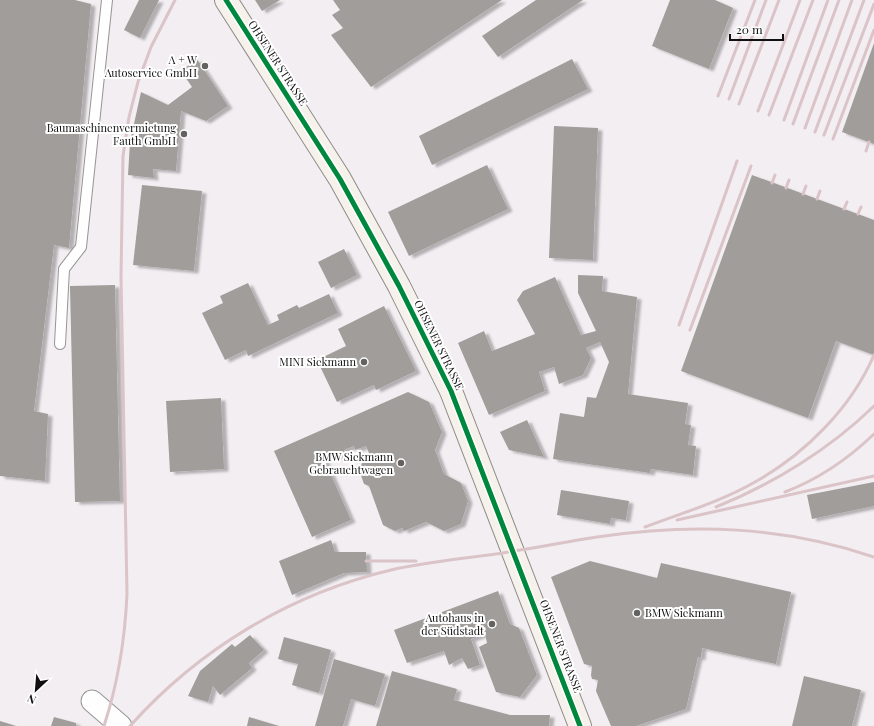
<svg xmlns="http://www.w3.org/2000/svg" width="874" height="726" font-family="'Playfair Display',serif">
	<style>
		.industrial { fill: #f3eef2 }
		.building { fill: #a09d9b; filter: url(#shadow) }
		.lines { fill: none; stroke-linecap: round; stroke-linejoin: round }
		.lane-casing { stroke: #969594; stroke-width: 12 }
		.street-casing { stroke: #969594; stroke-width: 23 }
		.secondary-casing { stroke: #8d8c8a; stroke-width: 24 }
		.lane { stroke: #fffefe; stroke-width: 10 }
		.street { stroke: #fffefe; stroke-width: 21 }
		.secondary { stroke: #f6f2eb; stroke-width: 22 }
		.rail { stroke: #dac4c8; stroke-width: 3 }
		.cycleway-casing { stroke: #fff; stroke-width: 8 }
		.cycleway { stroke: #00873e; stroke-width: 5 }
		.poi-dot { fill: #636260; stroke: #fff; stroke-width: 1.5 }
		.labels { text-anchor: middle; stroke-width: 4; stroke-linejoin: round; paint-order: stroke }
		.poi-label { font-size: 11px; fill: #101010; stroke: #fff; text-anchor: end }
		.street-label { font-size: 11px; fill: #101010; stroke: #fff }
	</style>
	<defs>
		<filter id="shadow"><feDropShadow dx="4.5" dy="2.5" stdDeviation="1" flood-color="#0004"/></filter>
	</defs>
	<rect width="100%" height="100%" fill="#fcfaf6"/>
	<rect class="industrial" x="0" y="0" width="874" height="726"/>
	<g class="building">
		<polygon points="0,0 75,0 91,4 69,248 54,245 34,411 48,414 45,481 0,476"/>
		<polygon points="139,0 159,0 140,38 124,30"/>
		<polygon points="255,0 280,0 262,11"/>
		<polygon points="333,0 502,0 371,87 331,35 343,28 332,15 340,10"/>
		<polygon points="536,0 583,0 498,57 482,36"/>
		<polygon points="670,0 715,0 733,8 709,69 652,46"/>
		<polygon points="874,43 874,144 842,132"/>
		<polygon points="197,59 228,106 206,121 181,111 176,171 153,169 154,178 128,175 130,142 141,92 168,105 192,87 181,71"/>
		<polygon points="572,59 588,89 432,165 419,136"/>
		<polygon points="554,126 598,128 593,260 549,258"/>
		<polygon points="487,165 508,209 409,256 388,212"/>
		<polygon points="752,175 874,220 874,355 836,341 808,418 681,371"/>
		<polygon points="142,185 202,191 194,271 133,265"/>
		<polygon points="344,249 357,275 331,288 318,262"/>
		<polygon points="578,275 603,276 602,291 637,297 628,394 688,403 685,424 691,425 688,445 696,446 693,475 651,469 650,473 553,459 560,413 584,417 587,397 596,398 609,362 600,342 586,348 591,358 583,375 559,384 554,367 539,372 545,391 489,415 458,343 484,331 492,351 535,334 517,300 523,291 555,277 581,335 596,331 578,293"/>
		<polygon points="248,283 268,325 279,320 277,315 297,305 299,308 329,294 338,313 248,356 246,350 225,360 202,313 223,303 220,296"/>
		<polygon points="115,285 120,501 75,502 70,286"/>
		<polygon points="384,306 416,371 376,390 374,385 337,402 317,360 346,346 338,329"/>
		<polygon points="408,392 429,402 442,432 435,450 444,474 461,483 468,501 461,524 444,531 426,522 404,531 402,528 395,531 383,525 369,486 364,484 359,470 366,454 369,453 366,446 355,450 354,446 344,450 346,453 335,457 334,454 324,459 351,520 312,537 274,451"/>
		<polygon points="221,398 224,469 170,472 166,401"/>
		<polygon points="527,420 544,457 509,450 500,432"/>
		<polygon points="874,482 874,506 812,519 807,495"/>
		<polygon points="561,490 629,501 626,520 611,518 610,524 557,515"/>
		<polygon points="331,540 335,552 366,552 367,572 344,573 292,595 279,561"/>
		<polygon points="590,561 657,578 661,563 791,592 776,664 702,648 701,658 698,657 686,709 636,726 611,726 596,691 598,680 592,679 591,675 592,666 584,664 551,577"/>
		<polygon points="498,591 510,624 519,628 537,675 520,697 496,692 479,647 487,643 485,634 471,639 480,665 468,669 462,658 449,665 444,651 407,663 394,630"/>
		<polygon points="250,635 264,650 249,663 252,668 220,695 213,686 208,702 188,696 200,671 232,644 235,647"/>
		<polygon points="284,637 331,650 319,693 292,685 298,664 278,659"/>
		<polygon points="334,659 385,674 375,706 351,699 343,726 315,726"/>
		<polygon points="392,671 457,689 454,700 510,715 550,715 549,726 376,726"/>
		<polygon points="804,676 861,690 852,726 792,726"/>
		<polygon points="54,717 76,723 76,726 51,726"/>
		<polygon points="249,717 279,726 247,726"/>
		<polygon points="0,721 16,726 0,726"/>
	</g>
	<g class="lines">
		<defs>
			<polyline id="lane" points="60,344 64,269 81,247 107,0"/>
			<polyline id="street" points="92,701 121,726"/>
			<polyline id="secondary" points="226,0 340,179 399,286 451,391 580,726"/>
		</defs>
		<use href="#lane" class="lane-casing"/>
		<use href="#street" class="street-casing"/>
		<use href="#secondary" class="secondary-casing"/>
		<use href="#lane" class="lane"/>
		<use href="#street" class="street"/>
		<use href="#secondary" class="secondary"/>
		<g class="rail">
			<polyline points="718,96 755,0"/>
			<polyline points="729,99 766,0"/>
			<polyline points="739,104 779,0"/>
			<polyline points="758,111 800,0"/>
			<polyline points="769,115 813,0"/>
			<polyline points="784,120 828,0"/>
			<polyline points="793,124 839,0"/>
			<polyline points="805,128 852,0"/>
			<polyline points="815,132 864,0"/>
			<polyline points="824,135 874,4"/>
			<polyline points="833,139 874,30"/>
			<polyline points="866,151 869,142"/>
			<polyline points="772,183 775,175"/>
			<polyline points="786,188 789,180"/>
			<polyline points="803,194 806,186"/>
			<polyline points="817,199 820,191"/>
			<polyline points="844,209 847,202"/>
			<polyline points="858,214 861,207"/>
			<polyline points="679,325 737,161"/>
			<polyline points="690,330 751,166"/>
			<path d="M785,492C819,479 848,459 874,434"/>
			<path d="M716,507C773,484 830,449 874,406"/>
			<polyline points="677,520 874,476"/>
			<path d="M645,527C682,513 720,502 755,482C805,454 851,408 874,355"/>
			<polyline points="366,561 416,561"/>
			<path d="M104,726C118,683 125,639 127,594L121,277L123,156L129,117L138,82L151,47L175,0"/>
			<path d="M130,726C199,649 290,594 391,570C431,561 473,558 514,551C542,547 569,541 597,537C693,523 782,526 874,557"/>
		</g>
		<defs>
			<polyline id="cycleway" points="226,0 340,179 399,286 451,391 580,726"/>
		</defs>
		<use href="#cycleway" class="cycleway-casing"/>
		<use href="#cycleway" class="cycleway"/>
	</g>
	<g class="poi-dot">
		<circle cx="205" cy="66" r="4"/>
		<circle cx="184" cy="134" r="4"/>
		<circle cx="364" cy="362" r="4"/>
		<circle cx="401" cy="463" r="4"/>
		<circle cx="637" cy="613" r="4"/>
		<circle cx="492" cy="624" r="4"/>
	</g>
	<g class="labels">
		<g class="poi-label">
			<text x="197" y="64">A + W<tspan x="197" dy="13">Autoservice GmbH</tspan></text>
			<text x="176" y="132">Baumaschinenvermietung<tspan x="176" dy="13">Fauth GmbH</tspan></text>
			<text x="356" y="366">MINI Siekmann</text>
			<text x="393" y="461">BMW Siekmann<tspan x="393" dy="13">Gebrauchtwagen</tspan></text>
			<text x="645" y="617" text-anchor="start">BMW Siekmann</text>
			<text x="484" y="622">Autohaus in<tspan x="484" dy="13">der Südstadt</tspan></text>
		</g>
		<g class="street-label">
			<text transform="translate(278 63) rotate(57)" y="4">OHSENER STRASSE</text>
			<text transform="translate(439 345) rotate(64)" y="4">OHSENER STRASSE</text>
			<text transform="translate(561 646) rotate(69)" y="4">OHSENER STRASSE</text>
		</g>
	</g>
	<g transform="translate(36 690) rotate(206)" stroke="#ffffff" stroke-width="3" paint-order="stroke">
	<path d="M0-3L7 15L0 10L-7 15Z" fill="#101010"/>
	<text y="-6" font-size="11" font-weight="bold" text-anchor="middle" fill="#101010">N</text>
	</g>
	<path d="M730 34v6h53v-6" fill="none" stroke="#101010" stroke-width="2"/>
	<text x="736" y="34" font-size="12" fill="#101010" stroke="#ffffff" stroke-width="3" paint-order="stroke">20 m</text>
</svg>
